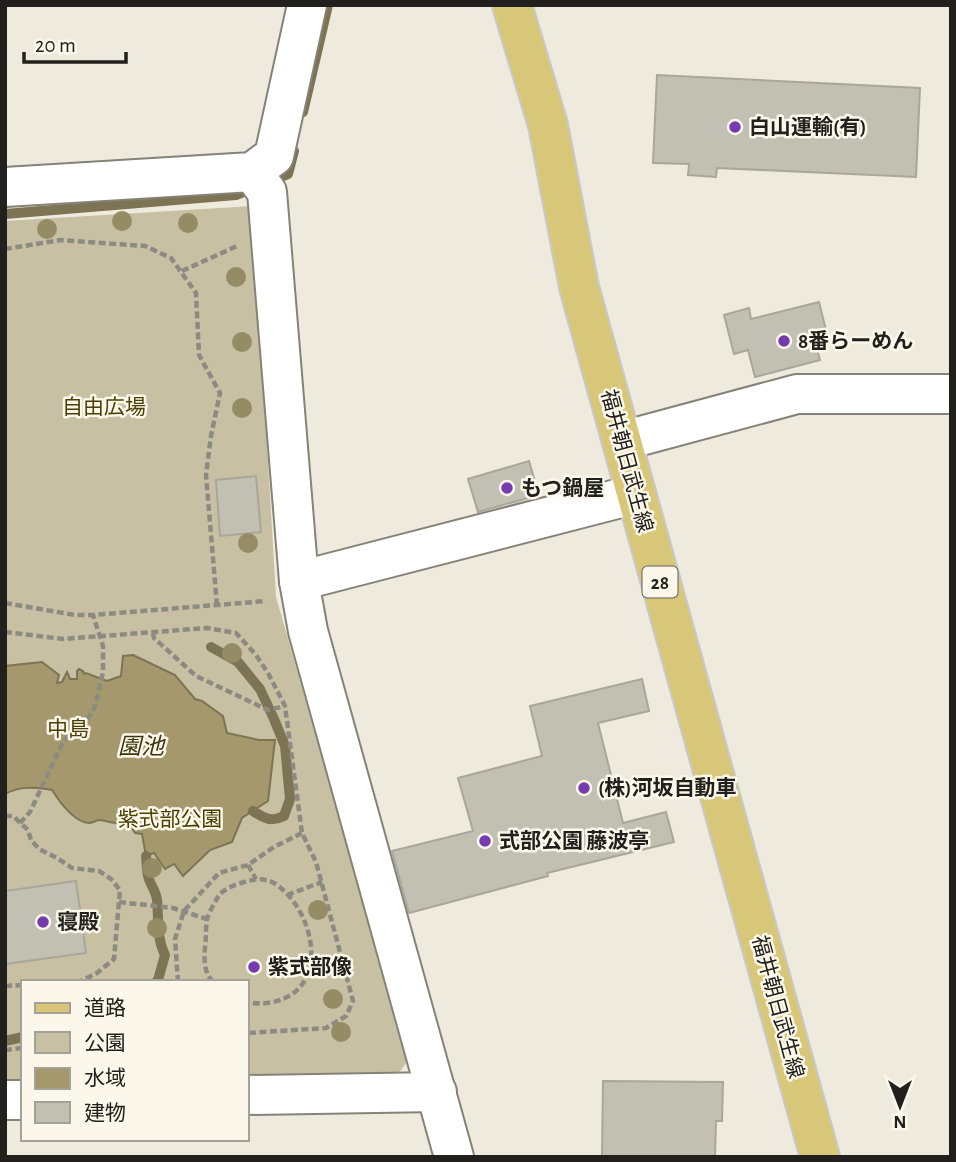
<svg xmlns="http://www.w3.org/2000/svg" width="956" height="1162" font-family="'Alegreya Sans','Noto Sans JP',sans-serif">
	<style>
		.green { fill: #c7c0a3 }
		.water { fill: #a4986c; stroke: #7d7454; stroke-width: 2 }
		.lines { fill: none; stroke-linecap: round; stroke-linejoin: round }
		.stream { stroke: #7d7454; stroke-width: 10 }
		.building { fill: #c2bfb3; stroke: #a9a69a; stroke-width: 2 }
		.minor-casing { stroke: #858377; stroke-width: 42 }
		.primary-casing { stroke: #cac9c9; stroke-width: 42 }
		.path { stroke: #8d8a82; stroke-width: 4.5; stroke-dasharray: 7 3.5; stroke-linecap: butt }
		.minor { stroke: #fff; stroke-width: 38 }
		.primary { stroke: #d8c679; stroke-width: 38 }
		.tree { fill: #958c66 }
		.poi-dot { fill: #783aaf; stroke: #fbf8eb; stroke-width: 2.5 }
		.labels { text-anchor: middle; stroke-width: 5; stroke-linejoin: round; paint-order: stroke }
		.shield { fill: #fbf8eb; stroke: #63615a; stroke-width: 2 }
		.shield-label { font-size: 19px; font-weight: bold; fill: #22201c }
		.poi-label { font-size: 21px; font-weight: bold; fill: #22201c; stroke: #fbf8eb; text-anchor: start }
		.park-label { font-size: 21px; fill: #4c3f03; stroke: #fbf8eb }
		.street-label { font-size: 21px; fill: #22201c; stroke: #fbf8eb }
		.water-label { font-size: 23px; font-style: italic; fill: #3d330e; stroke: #fbf8eb }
	</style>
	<rect width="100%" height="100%" fill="#eeebde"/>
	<polygon class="green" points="253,206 276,597 409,1059 396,1077 247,1080 247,982 23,982 23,1085 5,1086 5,221"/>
	<path class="water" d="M133,655L175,675L195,699L202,701L223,716L227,733L259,740H275L268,801L242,818L232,842L210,850L183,876L174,864L165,869L154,853L146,856L142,834L135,833L130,825L131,820L127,815L122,816V823C112,824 108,821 100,820C96,820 93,823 89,823C74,822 59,801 52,790C35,787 20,786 5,794V666L42,662L59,675L57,683L62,682L67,672L70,679H77V671L79,669L83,671L84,674L86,673L107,681L121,676L123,656Z"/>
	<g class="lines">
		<g class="stream">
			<polyline points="303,112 328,5"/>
			<polyline points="5,214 236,195 288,174 294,151"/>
			<path d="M211,647L238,662L260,689L274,719L285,746L290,799L284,816C271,822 265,819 253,811"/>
			<path d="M146,856C147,863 146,872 149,879C151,886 156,891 157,900C159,919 156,937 165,955L158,980L156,982"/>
			<polyline points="5,1041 23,1037"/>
		</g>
	</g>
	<g class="building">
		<polygon points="657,75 920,88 916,177 717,168 716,177 688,175 689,164 653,163"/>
		<polygon points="819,302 829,342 816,346 820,360 755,377 748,350 734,354 724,315 749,308 751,319"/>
		<polygon points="529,461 539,495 478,512 468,479"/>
		<polygon points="256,476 261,532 220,536 216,480"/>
		<polygon points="642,679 649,711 598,723 623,823 666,812 674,842 547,873 548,876 409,913 392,851 473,831 458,778 542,756 530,706"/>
		<polygon points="76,881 86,953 5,964 5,891"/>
		<polygon points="603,1081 723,1082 722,1121 716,1121 715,1157 602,1157"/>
	</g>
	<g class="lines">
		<defs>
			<g id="minor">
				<polyline points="252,172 267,192 299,581 308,631 454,1157"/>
				<polyline points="5,187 252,172 274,156 307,5"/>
				<polyline points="622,441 797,394 951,394"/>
				<polyline points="299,581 636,494"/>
				<polyline points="247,1095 437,1092"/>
				<polyline points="5,1100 23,1100"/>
			</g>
			<polyline id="primary" points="512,5 548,125 579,287 820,1157"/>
		</defs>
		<use href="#minor" class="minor-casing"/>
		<use href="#primary" class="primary-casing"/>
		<g class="path">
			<polyline points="5,249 61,240 145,246 171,258 196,293 199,355 220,393 211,436 206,475 217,606"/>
			<polyline points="182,271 237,246"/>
			<polyline points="5,603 75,615 93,615 266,601"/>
			<polyline points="5,632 63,639 207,628 236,633 256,655 268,673 285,706 302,833 316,862 353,1001 346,1016 326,1028 247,1033"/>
			<polyline points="153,633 154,638 196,676 268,710 285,706"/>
			<polyline points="5,816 13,816 28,830 31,840 39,849 57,858 72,868 99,871 111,879 120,890 114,959 97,973 79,982"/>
			<polyline points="20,823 30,812 61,746 70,733 81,727 89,717 95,707 103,672 103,646 93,615"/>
			<polyline points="248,865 256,879"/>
			<polyline points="287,895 322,882"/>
			<polyline points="119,902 173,908 207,919"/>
			<polyline points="311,962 345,972"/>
			<polyline points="178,982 175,939 184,911 219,873 248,865 274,847 302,833"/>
			<path d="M213,982C201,970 205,951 206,935C206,930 206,924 207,919C209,912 215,902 219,895C225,888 239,883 248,881C257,879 265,878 274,883C314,908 333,989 273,1002C263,1004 257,1004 247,1002"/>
			<polyline points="5,986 23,985"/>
			<polyline points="5,1050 23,1048"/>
		</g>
		<use href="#minor" class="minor"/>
		<use href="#primary" class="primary"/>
	</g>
	<g class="tree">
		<circle cx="122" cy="221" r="10"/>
		<circle cx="188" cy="223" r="10"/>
		<circle cx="47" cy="229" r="10"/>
		<circle cx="236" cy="277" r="10"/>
		<circle cx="242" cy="342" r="10"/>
		<circle cx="242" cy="408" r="10"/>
		<circle cx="248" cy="543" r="10"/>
		<circle cx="232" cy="653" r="10"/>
		<circle cx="152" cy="868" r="10"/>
		<circle cx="318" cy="910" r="10"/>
		<circle cx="157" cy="928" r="10"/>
		<circle cx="333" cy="999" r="10"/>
		<circle cx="341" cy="1032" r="10"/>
	</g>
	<g class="poi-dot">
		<circle cx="735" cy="127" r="7"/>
		<circle cx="784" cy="341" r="7"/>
		<circle cx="507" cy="488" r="7"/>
		<circle cx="584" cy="788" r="7"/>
		<circle cx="485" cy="841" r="7"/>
		<circle cx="43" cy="922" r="7"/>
		<circle cx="254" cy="967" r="7"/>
	</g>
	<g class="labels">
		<rect class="shield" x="642.5" y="566.5" width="35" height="31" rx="5"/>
		<g class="shield-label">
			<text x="660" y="589">28</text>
		</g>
		<g class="poi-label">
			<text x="749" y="134">白山運輸(有)</text>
			<text x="798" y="348">8番らーめん</text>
			<text x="521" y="495">もつ鍋屋</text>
			<text x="598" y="795">(株)河坂自動車</text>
			<text x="499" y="848">式部公園 藤波亭</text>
			<text x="57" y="929">寝殿</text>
			<text x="268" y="974">紫式部像</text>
		</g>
		<g class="park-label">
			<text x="104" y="414">自由広場</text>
			<text x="68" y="736">中島</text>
			<text x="170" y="826">紫式部公園</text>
		</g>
		<g class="street-label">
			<text transform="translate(627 461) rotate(75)" y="7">福井朝日武生線</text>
			<text transform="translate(778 1007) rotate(75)" y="7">福井朝日武生線</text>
		</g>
		<g class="water-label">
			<text x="141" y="754">園池</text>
		</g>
	</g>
	<rect width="956" height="1162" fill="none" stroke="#22201c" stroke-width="14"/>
	<rect x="21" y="980" width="228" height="161" fill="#fbf8eb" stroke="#a4a298" stroke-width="2"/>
	<rect x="35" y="1003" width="35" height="10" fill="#d8c679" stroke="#a4a298" stroke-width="2"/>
	<text x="84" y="1015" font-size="21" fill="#22201c">道路</text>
	<rect x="35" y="1032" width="35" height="21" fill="#c7c0a3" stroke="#a4a298" stroke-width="2"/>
	<text x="84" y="1050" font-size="21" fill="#22201c">公園</text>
	<rect x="35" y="1068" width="35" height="21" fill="#a4986c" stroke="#a4a298" stroke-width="2"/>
	<text x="84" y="1085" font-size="21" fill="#22201c">水域</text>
	<rect x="35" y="1102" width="35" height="21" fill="#c2bfb3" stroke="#a4a298" stroke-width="2"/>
	<text x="84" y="1120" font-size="21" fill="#22201c">建物</text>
	<g transform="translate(900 1106) rotate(180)" stroke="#fbf8eb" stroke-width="5" paint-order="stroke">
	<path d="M0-5L12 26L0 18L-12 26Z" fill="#22201c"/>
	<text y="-10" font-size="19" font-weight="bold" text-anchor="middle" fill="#22201c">N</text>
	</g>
	<path d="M24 52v10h102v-10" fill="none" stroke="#22201c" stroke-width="3.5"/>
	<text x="35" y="52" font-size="21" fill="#22201c" stroke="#fbf8eb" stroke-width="5" paint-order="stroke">20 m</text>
</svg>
